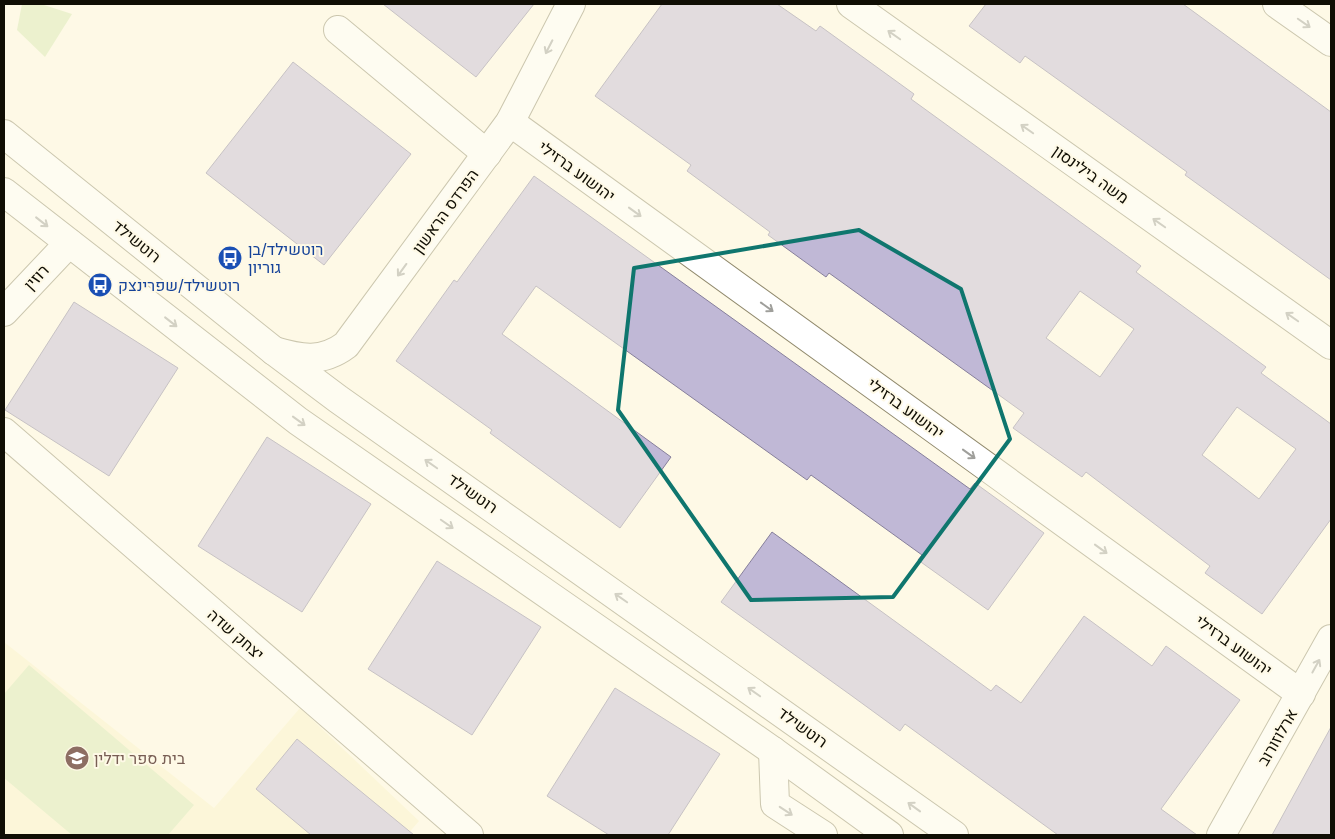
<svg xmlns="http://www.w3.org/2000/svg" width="1335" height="839" font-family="Inter,Heebo,sans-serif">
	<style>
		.built { fill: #fbf2ca }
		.green { fill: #d7e7b2 }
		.building { fill: #c0b8d6; stroke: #867f9b; fill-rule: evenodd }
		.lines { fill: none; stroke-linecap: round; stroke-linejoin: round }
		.minor-casing { stroke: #90896c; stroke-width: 30 }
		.major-casing { stroke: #90896c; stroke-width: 30 }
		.minor { stroke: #fff; stroke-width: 28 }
		.major { stroke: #fff; stroke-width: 28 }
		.oneway { stroke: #9f9f9b }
		.marked { fill: none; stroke: #0f766e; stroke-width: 4; stroke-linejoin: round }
		.labels { text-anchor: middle; stroke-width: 4; stroke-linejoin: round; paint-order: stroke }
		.street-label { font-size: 16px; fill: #100e04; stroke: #fef9e6 }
		.transit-label { font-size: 16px; fill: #164399; stroke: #fef9e6; text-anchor: start }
		.education-label { font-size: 16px; fill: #785e54; stroke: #fef9e6; text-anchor: start }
	</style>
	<rect width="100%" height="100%" fill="#fef9e6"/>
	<polygon class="built" points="4,642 214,808 300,708 419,821 407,835 4,835"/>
	<g class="green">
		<polygon points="22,4 41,4 72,14 45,57 17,30"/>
		<polygon points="29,665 194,805 168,835 72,835 4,778 4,694"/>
	</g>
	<g class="building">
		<polygon points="383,4 534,4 476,77"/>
		<path d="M662,4H777L816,31L820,26L914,94L911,99L1141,266L1136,272L1266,367L1261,373L1331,424V519L1262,614L1205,573L1210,566L1086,472L1082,477L1013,428L1024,413L829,273L826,277L768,235L770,232L687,171L691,165L595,96ZM1080,291L1134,329L1100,377L1046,338ZM1237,407L1296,449L1259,499L1202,455Z"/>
		<polygon points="986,4 1183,4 1331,112 1331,280 1185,175 1187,172 1025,56 1020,63 969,26"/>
		<polygon points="293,62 411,154 324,265 206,173"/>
		<polygon points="534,176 970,489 975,483 1044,533 988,610 918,560 922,555 811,475 807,480 536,286 502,334 671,457 620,528 490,433 492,430 396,361 454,280 457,282"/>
		<polygon points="74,302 178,368 109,476 5,410"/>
		<polygon points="267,437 371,504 302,612 198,546"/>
		<polygon points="772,532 991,691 996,685 1021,703 1084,616 1152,666 1166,646 1240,700 1161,809 1197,835 1058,835 905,724 900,731 852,696 721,602"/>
		<polygon points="437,561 541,627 472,735 368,669"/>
		<polygon points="615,688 720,754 668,835 609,835 547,796"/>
		<polygon points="1331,727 1331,835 1272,835"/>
		<polygon points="297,739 414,835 311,835 256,789"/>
	</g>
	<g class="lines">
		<defs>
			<g id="minor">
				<polyline points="851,4 1331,345"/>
				<polyline points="1277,4 1331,42"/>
				<polyline points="338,30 487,154"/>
				<polyline points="510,122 1301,694"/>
				<polyline points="4,312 69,243"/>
				<path d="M274,351C301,359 322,363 346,345L510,122L571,4"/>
				<polyline points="4,432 469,835"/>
				<polyline points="773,751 775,804 823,835"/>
				<polyline points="1221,835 1331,639"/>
			</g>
			<g id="major">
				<polyline points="4,134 274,351 338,399 954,835"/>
				<polyline points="4,192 298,421 773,751 889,835"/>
			</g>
		</defs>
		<use href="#minor" class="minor-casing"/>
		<use href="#major" class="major-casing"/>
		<use href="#minor" class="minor"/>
		<use href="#major" class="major"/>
	</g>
	<defs><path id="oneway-shaft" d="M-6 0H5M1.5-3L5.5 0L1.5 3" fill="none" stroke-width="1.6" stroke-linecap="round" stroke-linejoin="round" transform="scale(1.25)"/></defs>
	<g class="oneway">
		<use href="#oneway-shaft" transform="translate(1304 23) rotate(35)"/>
		<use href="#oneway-shaft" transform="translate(894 35) rotate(-145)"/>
		<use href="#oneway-shaft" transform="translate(549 47) rotate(117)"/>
		<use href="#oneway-shaft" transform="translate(1027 129) rotate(-145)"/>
		<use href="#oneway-shaft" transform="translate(635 212) rotate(36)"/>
		<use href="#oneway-shaft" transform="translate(42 222) rotate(38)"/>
		<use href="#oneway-shaft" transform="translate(1159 223) rotate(-145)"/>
		<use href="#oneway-shaft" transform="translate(402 270) rotate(126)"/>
		<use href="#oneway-shaft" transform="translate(767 307) rotate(36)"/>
		<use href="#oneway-shaft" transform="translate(1292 317) rotate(-145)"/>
		<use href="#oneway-shaft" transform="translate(171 322) rotate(38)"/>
		<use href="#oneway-shaft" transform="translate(299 421) rotate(36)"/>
		<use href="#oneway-shaft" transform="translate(969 454) rotate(36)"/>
		<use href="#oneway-shaft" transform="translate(431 464) rotate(-145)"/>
		<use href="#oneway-shaft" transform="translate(447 524) rotate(35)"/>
		<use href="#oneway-shaft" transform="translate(1101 549) rotate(36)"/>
		<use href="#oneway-shaft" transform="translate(621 598) rotate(-145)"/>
		<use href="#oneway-shaft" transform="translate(1316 666) rotate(-61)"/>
		<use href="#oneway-shaft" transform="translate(754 692) rotate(-145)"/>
		<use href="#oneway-shaft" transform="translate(914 807) rotate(-144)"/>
		<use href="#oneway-shaft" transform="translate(786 811) rotate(33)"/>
	</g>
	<path d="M0 0H1335V839H0ZM859,230L961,289L1010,439L893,597L751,600L618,410L634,268Z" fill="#fef9e6" fill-opacity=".55" fill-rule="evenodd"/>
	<path class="marked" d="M859,230L961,289L1010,439L893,597L751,600L618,410L634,268Z"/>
	<defs>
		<symbol id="bus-disc" viewBox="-11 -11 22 22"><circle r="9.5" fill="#1a4fb4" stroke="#fef9e6"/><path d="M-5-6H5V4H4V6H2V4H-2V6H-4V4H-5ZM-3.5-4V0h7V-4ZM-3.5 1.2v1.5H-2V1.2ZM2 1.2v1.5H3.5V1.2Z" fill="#fff"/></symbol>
		<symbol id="school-disc" viewBox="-11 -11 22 22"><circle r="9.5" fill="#8d6e63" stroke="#fef9e6"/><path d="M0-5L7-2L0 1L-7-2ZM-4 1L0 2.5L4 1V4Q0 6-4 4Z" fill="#fff"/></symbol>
	</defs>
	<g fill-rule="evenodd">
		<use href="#bus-disc" x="216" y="244" width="28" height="28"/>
		<use href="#bus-disc" x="86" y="271" width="28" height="28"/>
		<use href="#school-disc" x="63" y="744" width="28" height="28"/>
	</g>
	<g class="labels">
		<g class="street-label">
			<text transform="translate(577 171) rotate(36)" y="6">יהושוע ברזילי</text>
			<text transform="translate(1091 174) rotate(35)" y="6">משה בילינסון</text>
			<text transform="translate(445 211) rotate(-54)" y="6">הפרדס הראשון</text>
			<text transform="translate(137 241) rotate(39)" y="6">רוטשילד</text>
			<text transform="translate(36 277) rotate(-47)" y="6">רוזין</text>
			<text transform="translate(906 408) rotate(36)" y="6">יהושוע ברזילי</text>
			<text transform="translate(473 493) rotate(35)" y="6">רוטשילד</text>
			<text transform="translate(236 634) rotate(41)" y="6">יצחק שדה</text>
			<text transform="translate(1234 645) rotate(36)" y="6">יהושוע ברזילי</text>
			<text transform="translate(803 727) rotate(36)" y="6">רוטשילד</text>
			<text transform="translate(1277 737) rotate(-60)" y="6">ארלוזורוב</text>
		</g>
		<g class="transit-label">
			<text x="248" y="255">רוטשילד/בן<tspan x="248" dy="18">גוריון</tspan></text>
			<text x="118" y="291">רוטשילד/שפרינצק</text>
		</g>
		<g class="education-label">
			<text x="94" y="764">בית ספר ידלין</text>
		</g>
	</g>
	<rect width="1335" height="839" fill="none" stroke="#100e04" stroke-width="10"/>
</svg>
